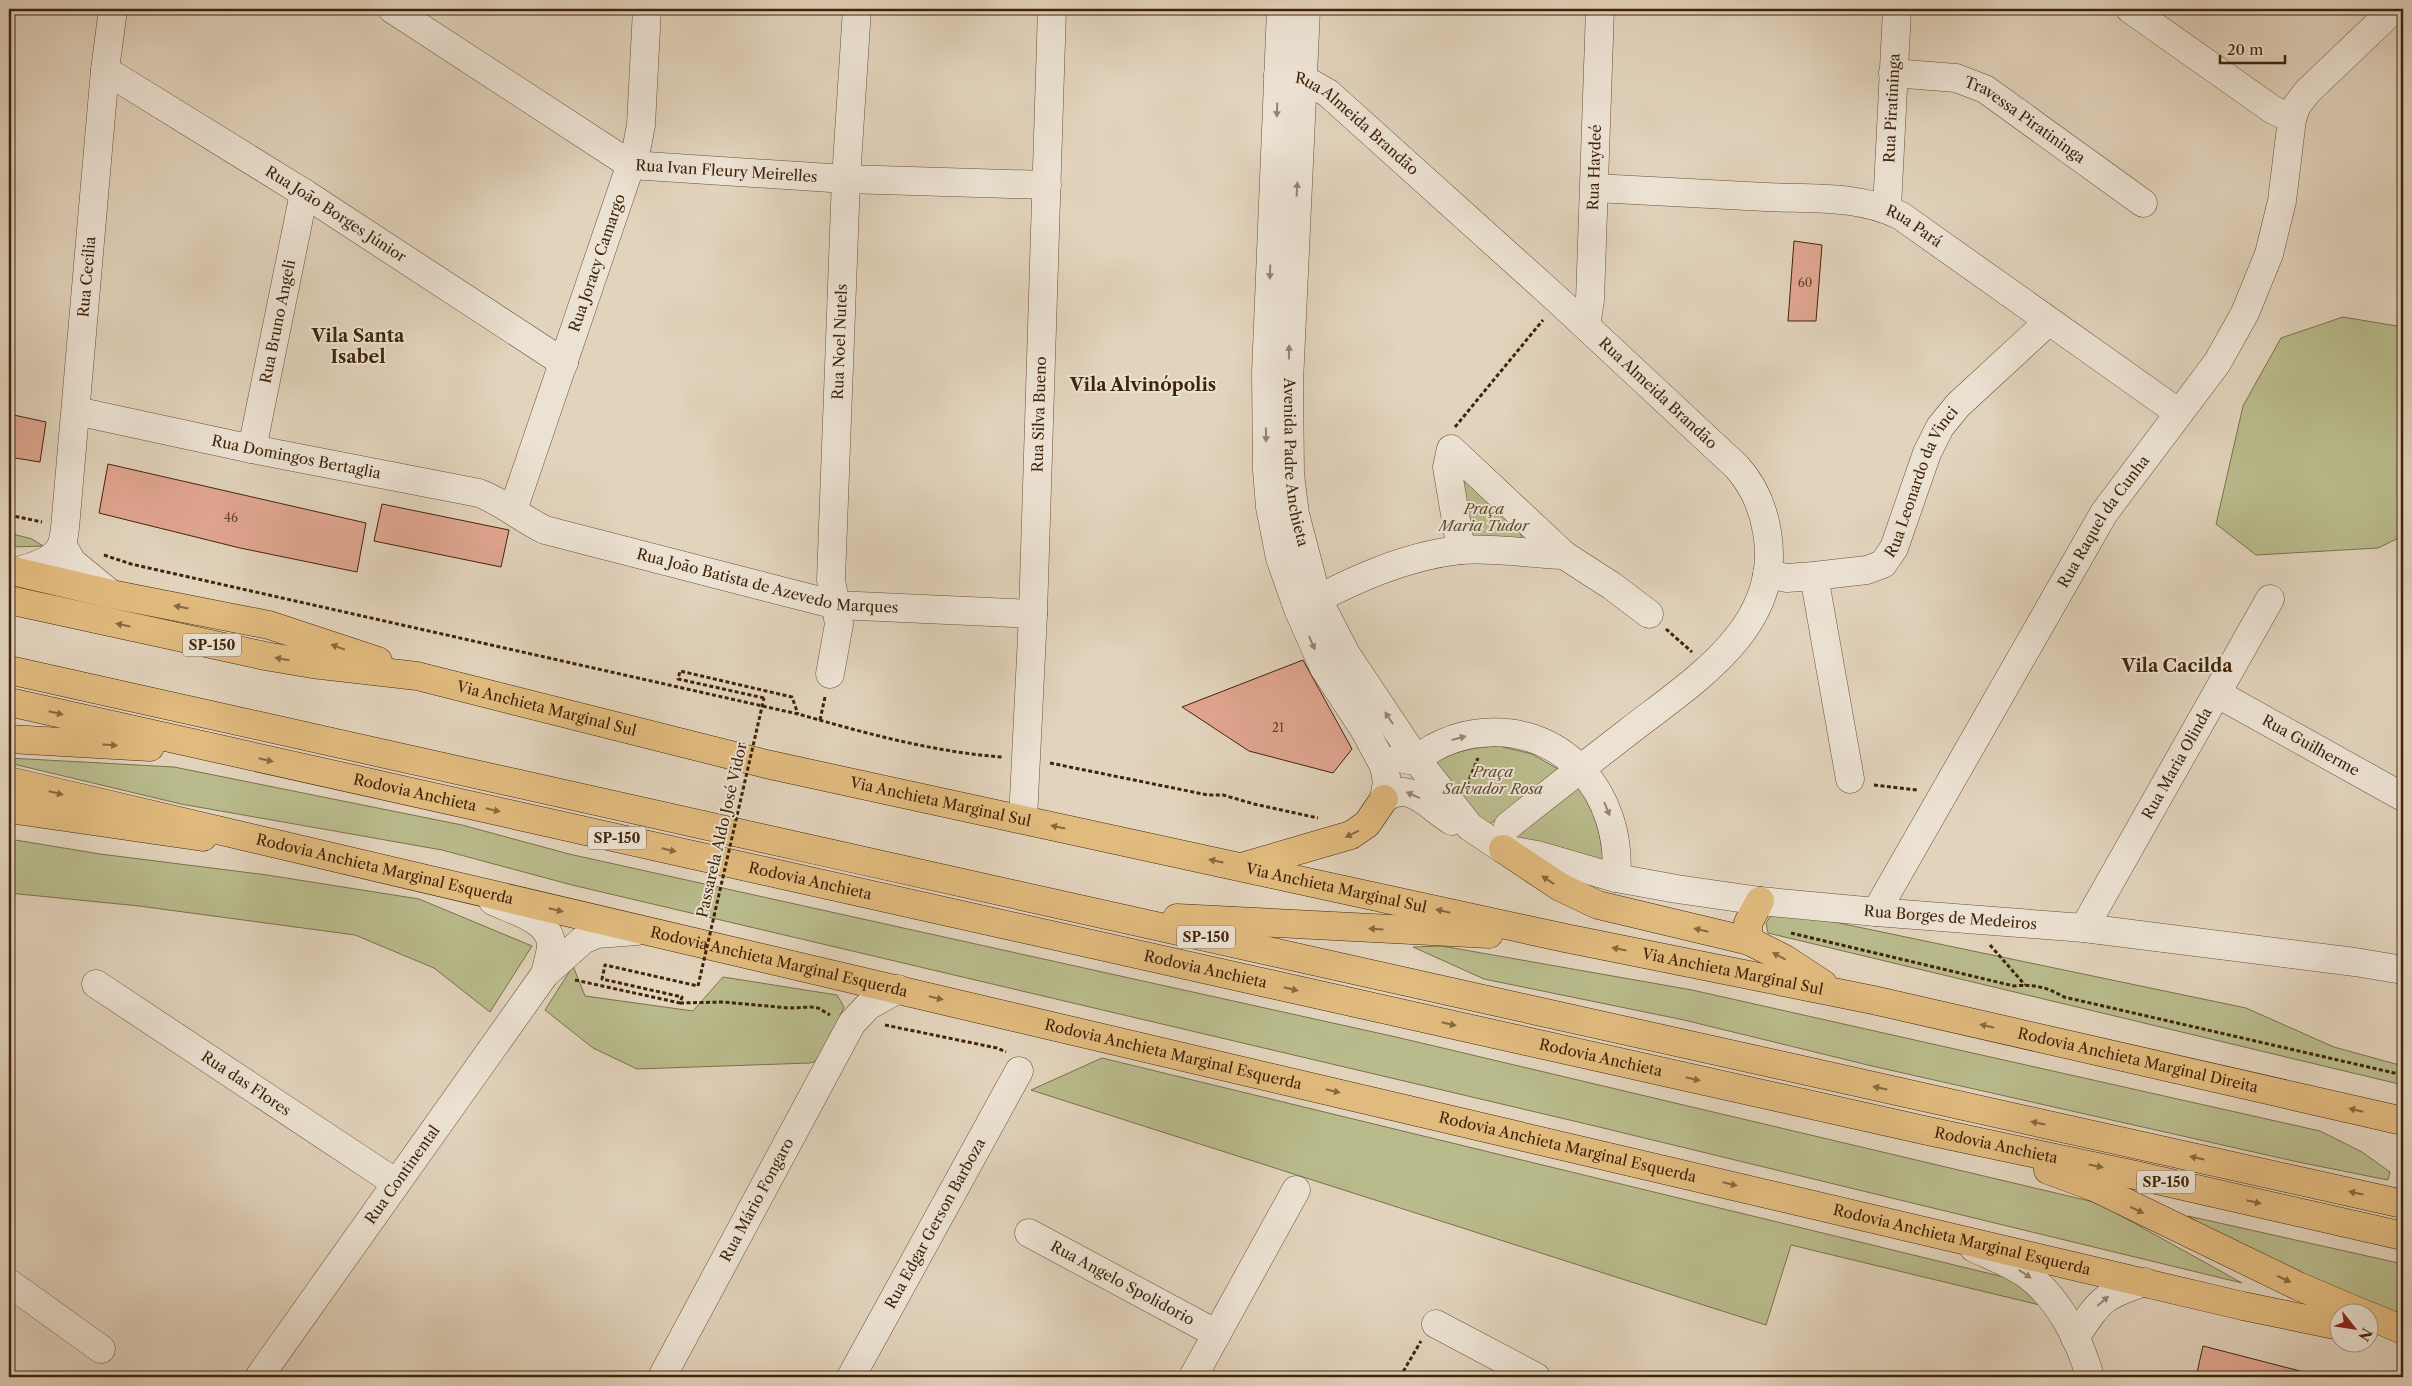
<svg xmlns="http://www.w3.org/2000/svg" width="2412" height="1386" font-family="'Libre Caslon Text',serif">
	<style>
		.green { fill: #b9bb8c; stroke: #7c704a }
		.building { fill: #e1a691; stroke: #402409 }
		.lines { fill: none; stroke-linecap: round; stroke-linejoin: round }
		.minor-casing { stroke: #685036; stroke-width: 29 }
		.major-casing { stroke: #402409; stroke-width: 29 }
		.highway-casing { stroke: #402409; stroke-width: 29 }
		.path { stroke: #402409; stroke-width: 3; stroke-dasharray: 4 2.5; stroke-linecap: butt }
		.minor { stroke: #ece2d3; stroke-width: 28 }
		.major { stroke: #e1ba7e; stroke-width: 28 }
		.highway { stroke: #e1ba7e; stroke-width: 28 }
		.path-bridge { stroke: #402409; stroke-width: 3; stroke-dasharray: 4 2.5; stroke-linecap: butt }
		.oneway { fill: #96836e }
		.oneway2 { fill: #88683e }
		.labels { text-anchor: middle; stroke-width: 4; stroke-linejoin: round; paint-order: stroke }
		.number-label { font-size: 12px; fill: #68442b }
		.shield { fill: #ece2d3; stroke: #745d46; stroke-width: 1 }
		.shield-label { font-size: 14px; font-weight: bold; fill: #402409 }
		.street-label { font-size: 15px; fill: #402409; stroke: #ece2d3 }
		.park-label { font-size: 15px; font-style: italic; fill: #5e4a2a; stroke: #ece2d3 }
		.quarter-label { font-size: 18px; font-weight: bold; fill: #402409; stroke: #ece2d3 }
	</style>
	<rect width="100%" height="100%" fill="#e2d3bc"/>
	<filter id="stains"><feTurbulence type="fractalNoise" baseFrequency=".004" numOctaves="4"/><feColorMatrix values="0 0 0 0 .2 0 0 0 0 .09 0 0 0 0 .02 0 0 0 .5 -.17"/></filter>
	<radialGradient id="worn" r=".72"><stop offset=".6" stop-color="#630" stop-opacity="0"/><stop offset="1" stop-color="#630" stop-opacity=".3"/></radialGradient>
	<g class="green">
		<polygon points="2343,317 2403,327 2403,536 2378,548 2256,555 2216,524 2243,406 2281,338"/>
		<polygon points="1456,473 1464,474 1520,531 1524,547 1464,534"/>
		<polygon points="9,533 32,539 43,546 9,547"/>
		<path d="M1499,746L1532,754L1563,772L1487,826L1434,763C1455,751 1475,747 1499,746Z"/>
		<polygon points="9,758 174,767 462,825 569,854 1396,1037 2098,1203 2242,1283 1595,1126 572,885 442,850 181,804 9,763"/>
		<path d="M1578,787C1595,812 1600,830 1603,860L1508,839Z"/>
		<polygon points="9,839 100,854 267,875 419,899 532,946 490,1012 434,968 355,935 139,906 9,893"/>
		<polygon points="1772,914 1834,922 2246,1008 2334,1047 2403,1066 2403,1085 1768,933 1766,923"/>
		<polygon points="1442,946 1692,990 2320,1131 2362,1152 2390,1172 2388,1180 2298,1162 1872,1066 1684,1020 1484,979 1413,947"/>
		<polygon points="573,966 585,996 693,1011 723,977 837,995 844,1007 820,1060 810,1063 637,1069 593,1048 545,1010"/>
		<polygon points="1102,1058 2012,1279 2048,1307 1791,1245 1766,1325 1031,1090"/>
		<polygon points="2188,1216 2403,1264 2403,1314 2360,1302 2219,1235"/>
	</g>
	<g class="building">
		<polygon points="1794,241 1822,245 1816,321 1788,321"/>
		<polygon points="9,414 46,422 40,462 9,457"/>
		<polygon points="108,464 366,523 357,572 240,548 99,513"/>
		<polygon points="382,504 509,530 501,567 374,541"/>
		<polygon points="1303,660 1352,749 1333,773 1249,751 1182,707"/>
		<polygon points="2203,1346 2300,1371 2300,1377 2196,1377"/>
	</g>
	<g class="lines">
		<defs>
			<g id="minor">
				<path id="s1" d="M392,9L631,165L846,179L1047,185"/>
				<polyline points="1281,9 1266,373 1267,470 1270,507 1280,558 1298,609 1324,668 1364,729 1384,766 1387,782 1384,799"/>
				<path id="s2" d="M1306,9L1289,382L1290,474L1295,514L1317,598L1346,654L1416,759L1470,827L1503,849L1537,855L1616,878L1677,889L1760,901L1876,912L2084,928L2355,962L2403,970"/>
				<polyline points="2130,9 2273,110 2292,119"/>
				<path id="s3" d="M105,70L304,193L564,363"/>
				<path id="s4" d="M1893,73L1956,78L1985,89L2143,203"/>
				<path id="s5" d="M1278,75L1303,79L1328,93L1559,301L1737,467C1754,486 1763,507 1767,532C1784,627 1692,682 1628,732C1588,763 1548,794 1508,826"/>
				<path id="s6" d="M1595,188C1652,191 1709,194 1766,197C1811,199 1861,195 1901,216L2179,413"/>
				<path id="s7" d="M1887,208L1897,9"/>
				<path id="s8" d="M1586,326L1590,300L1600,9"/>
				<path id="s9" d="M76,411L252,449L479,493C503,502 522,519 545,530L836,605L1033,614"/>
				<path id="s10" d="M252,449L304,193"/>
				<path id="s11" d="M513,510L637,146L641,125L647,9"/>
				<polyline points="62,544 72,562 111,594"/>
				<polyline points="1461,550 1447,467 1451,449 1564,555 1612,586 1649,614"/>
				<path id="s12" d="M14,572C30,568 56,561 62,544C64,539 64,533 65,528L105,70L113,9"/>
				<path id="s13" d="M1767,574L1787,578L1814,576L1867,570L1883,564L1894,548L1927,453L1940,427L1958,405L2048,322"/>
				<polyline points="1814,576 1850,779"/>
				<path d="M1302,607C1351,581 1404,556 1460,550C1494,547 1530,554 1564,555"/>
				<path id="s14" d="M830,674L839,624L831,580L846,179L857,9"/>
				<path id="s15" d="M2218,694L2403,797"/>
				<path d="M1400,757C1403,759 1406,760 1410,760C1419,759 1426,752 1433,748C1446,741 1459,736 1473,734C1561,720 1624,794 1616,878"/>
				<path d="M1384,799C1409,778 1431,809 1452,821"/>
				<path id="s16" d="M1023,819L1033,614L1052,9"/>
				<path d="M493,901C511,910 553,920 551,947C550,956 547,965 545,974"/>
				<path id="s17" d="M1876,912L2104,513L2217,363L2245,313L2269,254L2282,201L2292,119L2297,105L2308,91L2394,9"/>
				<path id="s18" d="M2084,928L2270,599"/>
				<path id="s19" d="M96,984L396,1183"/>
				<path id="s20" d="M1029,1233L1217,1334"/>
				<path d="M1974,1248C1991,1256 2010,1263 2026,1274C2058,1297 2080,1340 2090,1377"/>
				<polyline points="9,1283 101,1349"/>
				<polyline points="1436,1324 1536,1377"/>
				<path d="M2075,1338C2100,1300 2102,1296 2145,1282"/>
				<path id="s21" d="M259,1377L545,974L583,940L597,934L637,931"/>
				<path id="s22" d="M662,1377L852,1023L868,1006L898,989"/>
				<path id="s23" d="M851,1377L1019,1071"/>
				<polyline points="1193,1377 1296,1190"/>
			</g>
			<polyline id="major" points="9,809 203,837"/>
			<g id="highway">
				<polyline points="9,570 111,594 269,625 378,661"/>
				<path id="s24" d="M9,600L265,656L312,664L417,676L766,764L1565,938L1873,1000L2403,1121"/>
				<path d="M9,670C807,848 1605,1027 2403,1204"/>
				<path id="s25" d="M9,702L1928,1131L2135,1175L2403,1236"/>
				<polyline points="9,739 150,747"/>
				<path id="s26" d="M9,781L2243,1306L2340,1326"/>
				<polyline points="1503,849 1560,887 1598,905 1749,941 1785,959 1823,984"/>
				<polyline points="1245,866 1351,835 1367,824 1384,799"/>
				<polyline points="1177,918 1489,934"/>
				<polyline points="1749,941 1748,923 1760,901"/>
				<polyline points="2048,1170 2094,1187 2298,1286 2364,1314"/>
				<polyline points="2370,1316 2403,1330"/>
			</g>
		</defs>
		<use href="#minor" class="minor-casing"/>
		<use href="#major" class="major-casing"/>
		<use href="#highway" class="highway-casing"/>
		<g class="path">
			<polyline points="1455,427 1543,320"/>
			<polyline points="9,515 42,522"/>
			<path d="M104,555L131,564L798,714C865,733 933,752 1002,757"/>
			<polyline points="1666,629 1692,652"/>
			<polyline points="764,698 678,679 680,671 792,697 798,714"/>
			<polyline points="820,720 825,697"/>
			<polyline points="1050,763 1208,795 1223,795 1254,804 1318,818"/>
			<polyline points="1467,785 1478,758"/>
			<polyline points="1874,785 1917,790"/>
			<path d="M1791,933L2014,986C2034,984 2047,987 2064,997L2403,1075"/>
			<polyline points="1990,945 2025,985"/>
			<polyline points="575,980 680,1003 682,997 602,979 605,965 698,986"/>
			<polyline points="680,1003 723,1002 789,1008 811,1007 818,1008 830,1015"/>
			<polyline points="885,1025 997,1048 1006,1052"/>
			<polyline points="1400,1377 1421,1341"/>
		</g>
		<use href="#minor" class="minor"/>
		<use href="#major" class="major"/>
		<use href="#highway" class="highway"/>
		<polyline class="path-bridge" points="698,986 764,698"/>
	</g>
	<defs><path id="oneway-solid" d="M-6-.8H1V-3.2L6.5 0L1 3.2V.8H-6Z" transform="scale(1.25)"/></defs>
	<g class="oneway">
		<use href="#oneway-solid" transform="translate(1277 110) rotate(92)"/>
		<use href="#oneway-solid" transform="translate(1297 189) rotate(-87)"/>
		<use href="#oneway-solid" transform="translate(1270 272) rotate(92)"/>
		<use href="#oneway-solid" transform="translate(1289 352) rotate(-89)"/>
		<use href="#oneway-solid" transform="translate(1266 435) rotate(89)"/>
		<use href="#oneway-solid" transform="translate(1312 643) rotate(66)"/>
		<use href="#oneway-solid" transform="translate(1389 718) rotate(-124)"/>
		<use href="#oneway-solid" transform="translate(1459 738) rotate(-15)"/>
		<use href="#oneway-solid" transform="translate(1413 795) rotate(-156)"/>
		<use href="#oneway-solid" transform="translate(1607 809) rotate(68)"/>
		<use href="#oneway-solid" transform="translate(2025 1274) rotate(33)"/>
		<use href="#oneway-solid" transform="translate(2103 1301) rotate(-41)"/>
	</g>
	<g class="oneway2">
		<use href="#oneway-solid" transform="translate(181 607) rotate(-169)"/>
		<use href="#oneway-solid" transform="translate(123 625) rotate(-168)"/>
		<use href="#oneway-solid" transform="translate(338 647) rotate(-160)"/>
		<use href="#oneway-solid" transform="translate(282 659) rotate(-170)"/>
		<use href="#oneway-solid" transform="translate(56 713) rotate(13)"/>
		<use href="#oneway-solid" transform="translate(110 745) rotate(3)"/>
		<use href="#oneway-solid" transform="translate(266 760) rotate(13)"/>
		<use href="#oneway-solid" transform="translate(56 793) rotate(14)"/>
		<use href="#oneway-solid" transform="translate(493 810) rotate(13)"/>
		<use href="#oneway-solid" transform="translate(1058 827) rotate(-168)"/>
		<use href="#oneway-solid" transform="translate(1352 834) rotate(154)"/>
		<use href="#oneway-solid" transform="translate(669 850) rotate(13)"/>
		<use href="#oneway-solid" transform="translate(1216 861) rotate(-168)"/>
		<use href="#oneway-solid" transform="translate(1548 880) rotate(-147)"/>
		<use href="#oneway-solid" transform="translate(556 910) rotate(13)"/>
		<use href="#oneway-solid" transform="translate(1443 911) rotate(-167)"/>
		<use href="#oneway-solid" transform="translate(1376 929) rotate(-177)"/>
		<use href="#oneway-solid" transform="translate(1701 930) rotate(-167)"/>
		<use href="#oneway-solid" transform="translate(1619 949) rotate(-169)"/>
		<use href="#oneway-solid" transform="translate(1779 956) rotate(-152)"/>
		<use href="#oneway-solid" transform="translate(1291 989) rotate(13)"/>
		<use href="#oneway-solid" transform="translate(936 998) rotate(13)"/>
		<use href="#oneway-solid" transform="translate(1449 1024) rotate(13)"/>
		<use href="#oneway-solid" transform="translate(1987 1026) rotate(-167)"/>
		<use href="#oneway-solid" transform="translate(1693 1079) rotate(13)"/>
		<use href="#oneway-solid" transform="translate(1880 1088) rotate(-168)"/>
		<use href="#oneway-solid" transform="translate(1333 1091) rotate(13)"/>
		<use href="#oneway-solid" transform="translate(2356 1110) rotate(-167)"/>
		<use href="#oneway-solid" transform="translate(2038 1123) rotate(-168)"/>
		<use href="#oneway-solid" transform="translate(2197 1158) rotate(-168)"/>
		<use href="#oneway-solid" transform="translate(2096 1166) rotate(12)"/>
		<use href="#oneway-solid" transform="translate(1730 1184) rotate(13)"/>
		<use href="#oneway-solid" transform="translate(2356 1193) rotate(-168)"/>
		<use href="#oneway-solid" transform="translate(2254 1202) rotate(13)"/>
		<use href="#oneway-solid" transform="translate(2137 1210) rotate(25)"/>
		<use href="#oneway-solid" transform="translate(2284 1279) rotate(25)"/>
	</g>
	<g class="labels">
		<g class="number-label">
			<text x="1805" y="287">60</text>
			<text x="231" y="522">46</text>
			<text x="1278" y="732">21</text>
		</g>
		<g class="shield">
			<rect x="183" y="633.5" width="58" height="23" rx="4"/>
			<rect x="588" y="826.5" width="58" height="23" rx="4"/>
			<rect x="1177" y="925.5" width="58" height="23" rx="4"/>
			<rect x="2137" y="1170.5" width="58" height="23" rx="4"/>
		</g>
		<g class="shield-label">
			<text x="212" y="650">SP-150</text>
			<text x="617" y="843">SP-150</text>
			<text x="1206" y="942">SP-150</text>
			<text x="2166" y="1187">SP-150</text>
		</g>
		<g class="street-label">
			<text dy="5" stroke="none"><textPath href="#s7" startOffset="100">Rua Piratininga</textPath></text>
			<text dy="5" stroke="none"><textPath href="#s4" startOffset="144">Travessa Piratininga</textPath></text>
			<text dy="5" stroke="none"><textPath href="#s5" startOffset="95">Rua Almeida Brandão</textPath></text>
			<text dy="5" stroke="none"><textPath href="#s8" startOffset="159">Rua Haydeé</textPath></text>
			<text dy="5" stroke="none"><textPath href="#s1" startOffset="381">Rua Ivan Fleury Meirelles</textPath></text>
			<text dy="5" stroke="none"><textPath href="#s3" startOffset="272">Rua João Borges Júnior</textPath></text>
			<text dy="5" stroke="none"><textPath href="#s6" startOffset="325">Rua Pará</textPath></text>
			<text dy="5" stroke="none"><textPath href="#s11" startOffset="261">Rua Joracy Camargo</textPath></text>
			<text dy="5" stroke="none"><textPath href="#s12" startOffset="326">Rua Cecília</textPath></text>
			<text dy="5" stroke="none"><textPath href="#s10" startOffset="130">Rua Bruno Angeli</textPath></text>
			<text dy="5" stroke="none"><textPath href="#s14" startOffset="334">Rua Noel Nutels</textPath></text>
			<text dy="5" stroke="none"><textPath href="#s5" startOffset="500">Rua Almeida Brandão</textPath></text>
			<text dy="5" stroke="none"><textPath href="#s16" startOffset="405">Rua Silva Bueno</textPath></text>
			<text dy="5" stroke="none"><textPath href="#s9" startOffset="225">Rua Domingos Bertaglia</textPath></text>
			<text dy="5" stroke="none"><textPath href="#s2" startOffset="454">Avenida Padre Anchieta</textPath></text>
			<text dy="5" stroke="none"><textPath href="#s13" startOffset="209">Rua Leonardo da Vinci</textPath></text>
			<text dy="5" stroke="none"><textPath href="#s17" startOffset="452">Rua Raquel da Cunha</textPath></text>
			<text dy="5" stroke="none"><textPath href="#s9" startOffset="716">Rua João Batista de Azevedo Marques</textPath></text>
			<text dy="5" stroke="none"><textPath href="#s24" startOffset="549">Via Anchieta Marginal Sul</textPath></text>
			<text dy="5" stroke="none"><textPath href="#s15" startOffset="106">Rua Guilherme</textPath></text>
			<text dy="5" stroke="none"><textPath href="#s18" startOffset="189">Rua Maria Olinda</textPath></text>
			<text dy="5" stroke="none"><textPath href="#s25" startOffset="416">Rodovia Anchieta</textPath></text>
			<text dy="5" stroke="none"><textPath href="#s24" startOffset="954">Via Anchieta Marginal Sul</textPath></text>
			<text transform="translate(722 830) rotate(-77)" y="5">Passarela Aldo José Vidor</text>
			<text dy="5" stroke="none"><textPath href="#s26" startOffset="386">Rodovia Anchieta Marginal Esquerda</textPath></text>
			<text dy="5" stroke="none"><textPath href="#s25" startOffset="821">Rodovia Anchieta</textPath></text>
			<text dy="5" stroke="none"><textPath href="#s24" startOffset="1359">Via Anchieta Marginal Sul</textPath></text>
			<text dy="5" stroke="none"><textPath href="#s2" startOffset="1362">Rua Borges de Medeiros</textPath></text>
			<text dy="5" stroke="none"><textPath href="#s26" startOffset="791">Rodovia Anchieta Marginal Esquerda</textPath></text>
			<text dy="5" stroke="none"><textPath href="#s25" startOffset="1226">Rodovia Anchieta</textPath></text>
			<text dy="5" stroke="none"><textPath href="#s24" startOffset="1764">Via Anchieta Marginal Sul</textPath></text>
			<text dy="5" stroke="none"><textPath href="#s26" startOffset="1196">Rodovia Anchieta Marginal Esquerda</textPath></text>
			<text dy="5" stroke="none"><textPath href="#s25" startOffset="1631">Rodovia Anchieta</textPath></text>
			<text dy="5" stroke="none"><textPath href="#s24" startOffset="2179">Rodovia Anchieta Marginal Direita</textPath></text>
			<text dy="5" stroke="none"><textPath href="#s19" startOffset="180">Rua das Flores</textPath></text>
			<text dy="5" stroke="none"><textPath href="#s25" startOffset="2036">Rodovia Anchieta</textPath></text>
			<text dy="5" stroke="none"><textPath href="#s26" startOffset="1601">Rodovia Anchieta Marginal Esquerda</textPath></text>
			<text dy="5" stroke="none"><textPath href="#s21" startOffset="248">Rua Continental</textPath></text>
			<text dy="5" stroke="none"><textPath href="#s22" startOffset="201">Rua Mário Fongaro</textPath></text>
			<text dy="5" stroke="none"><textPath href="#s23" startOffset="175">Rua Edgar Gerson Barboza</textPath></text>
			<text dy="5" stroke="none"><textPath href="#s26" startOffset="2006">Rodovia Anchieta Marginal Esquerda</textPath></text>
			<text dy="5" stroke="none"><textPath href="#s20" startOffset="106">Rua Angelo Spolidorio</textPath></text>
		</g>
		<g class="park-label">
			<text x="1484" y="514">Praça<tspan x="1484" dy="17">Maria Tudor</tspan></text>
			<text x="1493" y="777">Praça<tspan x="1493" dy="17">Salvador Rosa</tspan></text>
		</g>
		<g class="quarter-label">
			<text x="358" y="342">Vila Santa<tspan x="358" dy="21">Isabel</tspan></text>
			<text x="1143" y="391">Vila Alvinópolis</text>
			<text x="2177" y="672">Vila Cacilda</text>
		</g>
	</g>
	<rect width="2412" height="1386" fill="none" stroke="#e2d3bc" stroke-width="30"/>
	<rect x="10" y="10" width="2392" height="1366" fill="none" stroke="#402409" stroke-width="2.5"/>
	<rect x="15" y="15" width="2382" height="1356" fill="none" stroke="#402409"/>
	<g transform="translate(2354 1328) rotate(120)"><circle r="24" fill="#ece2d3" stroke="#a79682"/>
	<path d="M0-4L9 19L0 12L-9 19Z" fill="#8f2418"/>
	<text y="-8" font-size="14" font-weight="bold" text-anchor="middle" fill="#402409">N</text>
	</g>
	<path d="M2220 55v8h65v-8" fill="none" stroke="#402409" stroke-width="2.5"/>
	<text x="2227" y="55" font-size="15" fill="#402409" stroke="#ece2d3" stroke-width="4" paint-order="stroke">20 m</text>
	<rect width="100%" height="100%" filter="url(#stains)"/>
	<rect width="100%" height="100%" fill="url(#worn)"/>
</svg>
